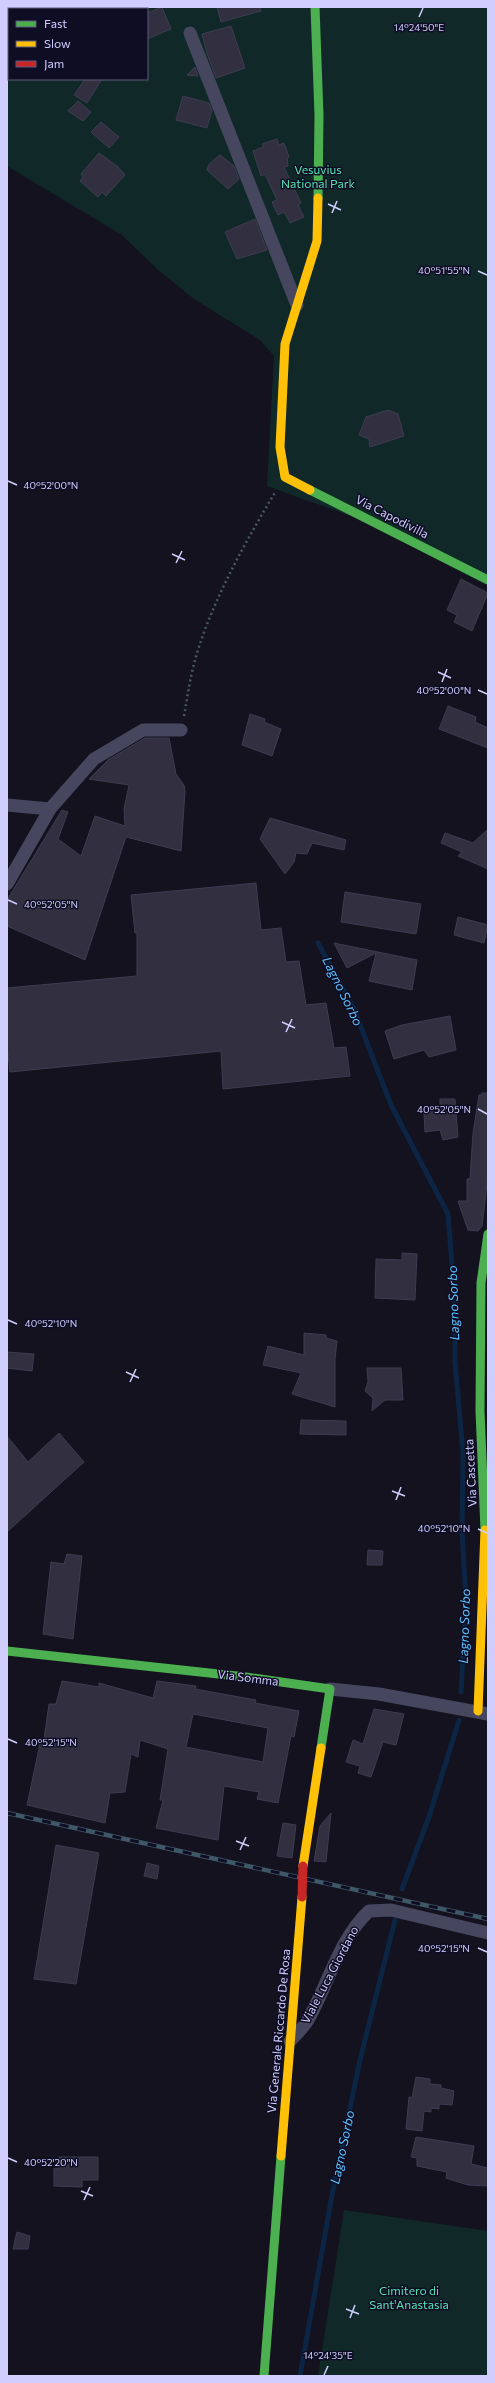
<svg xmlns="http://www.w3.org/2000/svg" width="495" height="2383" font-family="Commissioner,sans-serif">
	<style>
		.green { fill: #102928; fill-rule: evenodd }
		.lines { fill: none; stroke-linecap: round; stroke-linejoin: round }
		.stream { stroke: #0c2545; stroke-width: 5 }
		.building { fill: #312f40; stroke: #3e3c52; fill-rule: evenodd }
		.path { stroke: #475965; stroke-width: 2.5; stroke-dasharray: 2 3; stroke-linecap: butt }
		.street { stroke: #46475f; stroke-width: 13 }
		.fast { stroke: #4caf50; stroke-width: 9 }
		.slow { stroke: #ffc107; stroke-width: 9 }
		.rail-casing { stroke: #3e5867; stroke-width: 4.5 }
		.rail { stroke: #0f0d23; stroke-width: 3; stroke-dasharray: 9; stroke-linecap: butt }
		.jam-bridge { stroke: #c62828; stroke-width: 9 }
		.ticks { fill: none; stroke: #d0ceff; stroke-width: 1.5 }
		.labels { text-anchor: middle; stroke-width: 3; stroke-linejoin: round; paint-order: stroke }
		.park-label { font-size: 12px; fill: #57e3b4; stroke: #0f0d23 }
		.street-label { font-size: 12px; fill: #d0ceff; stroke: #0f0d23 }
		.water-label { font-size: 13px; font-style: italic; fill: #5cc1ff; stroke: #0f0d23 }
		.ticks-label { font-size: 10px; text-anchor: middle; fill: #d0ceff; stroke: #0f0d23; stroke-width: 3; stroke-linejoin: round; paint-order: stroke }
	</style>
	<rect width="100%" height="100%" fill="#13121e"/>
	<g class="green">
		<path d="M7,7H488V586L356,518L267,486L274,356L260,340L194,299L157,269L122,235L7,166ZM9,9H147V79H9Z"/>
		<polygon points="344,2210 488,2231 488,2376 318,2376"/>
	</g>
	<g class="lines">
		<g class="stream">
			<polyline points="318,943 354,1009 391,1105 448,1214 455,1304 455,1362 463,1453 462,1531 466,1600 461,1692"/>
			<polyline points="402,1889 429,1817 459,1720"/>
			<polyline points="300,2376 332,2195 360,2060 395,1920"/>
		</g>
	</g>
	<g class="building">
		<polygon points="162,7 171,29 147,39 147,13"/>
		<polygon points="217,7 260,7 261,11 221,22"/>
		<polygon points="231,26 245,68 216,78 207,53 202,34"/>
		<polygon points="195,67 198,76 187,75"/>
		<polygon points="85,79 102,79 87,103 74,95"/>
		<polygon points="183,96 209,103 212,110 207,128 176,120"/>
		<polygon points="78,101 91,112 83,121 68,111"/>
		<polygon points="101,122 119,137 109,148 91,132"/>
		<polygon points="277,139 279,145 284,143 289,157 287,158 288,166 284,167 301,203 298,205 304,217 290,223 284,212 278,215 272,202 277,200 265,174 261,176 253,151 264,147 262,144"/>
		<polygon points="99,153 117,166 125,175 106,196 102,192 98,197 80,181 83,177 81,174"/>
		<polygon points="220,155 234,166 239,179 228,189 207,170 209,164"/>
		<polygon points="255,219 267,250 237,259 225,232"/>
		<polygon points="388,410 398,414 404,436 370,447 369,439 359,435 366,417"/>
		<polygon points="461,579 488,593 472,631 454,622 457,615 447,610"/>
		<polygon points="448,706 476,717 475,722 488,728 488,748 439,729"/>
		<polygon points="250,714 265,719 264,722 281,729 272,756 242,745"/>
		<polygon points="145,738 169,738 176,774 184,785 185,791 181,851 126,837 85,960 7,926 7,900 62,810 68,812 58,839 81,856 95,816 125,826 124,809 129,785 89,779 108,760"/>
		<polygon points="270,818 346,840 344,850 312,843 307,854 296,853 294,862 285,874 260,839"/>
		<polygon points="488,829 488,869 458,856 462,852 441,843 445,833 473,843"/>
		<polygon points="256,883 261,930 281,928 286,962 299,961 306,1005 326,1003 334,1048 346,1047 350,1076 223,1089 221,1051 10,1072 7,1045 7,988 137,976 137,933 135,933 131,895"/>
		<polygon points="345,892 421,904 416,934 341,922"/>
		<polygon points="458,917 488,925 484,943 454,935"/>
		<polygon points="334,943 417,960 412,990 369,981 376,953 347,968"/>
		<polygon points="450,1016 456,1050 429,1057 424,1050 394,1059 385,1031 402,1025"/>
		<polygon points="482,1093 488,1093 488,1175 482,1226 478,1231 468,1230 458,1201 467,1201 467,1179 470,1179 473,1133 479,1095 482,1095"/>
		<polygon points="440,1099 455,1099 458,1137 443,1140 440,1130 425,1132 424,1113 433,1111 432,1107 440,1106"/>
		<polygon points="402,1253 417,1254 415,1300 375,1298 376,1259 402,1260"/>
		<polygon points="304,1333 326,1335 326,1338 337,1341 335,1359 335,1407 292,1394 301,1373 263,1365 268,1346 304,1355"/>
		<polygon points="7,1352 34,1354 32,1371 7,1368"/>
		<polygon points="367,1368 401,1368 403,1400 385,1400 372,1411 373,1398 365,1391 368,1382"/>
		<polygon points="301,1420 346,1421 346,1435 300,1434"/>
		<polygon points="59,1433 84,1462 7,1532 7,1436 28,1462"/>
		<polygon points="368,1550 383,1551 382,1565 367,1565"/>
		<polygon points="67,1554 82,1556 73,1639 43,1634 51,1562 64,1564"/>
		<path d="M62,1681L99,1687V1683L153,1698L157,1681L196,1686L195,1689L256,1700L255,1703L299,1711L294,1737L291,1736L278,1803L257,1799L259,1792L224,1786L218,1840L156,1828L163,1800H160L168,1749L140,1740L138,1757L131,1754L125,1792L110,1793L105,1823L27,1805L41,1739H44L49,1704H56ZM193,1714L268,1728L263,1762L186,1747Z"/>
		<polygon points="374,1709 404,1714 396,1745 383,1742 371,1777 358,1773 360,1766 346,1762 353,1740 363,1744"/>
		<polygon points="331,1813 326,1862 314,1861 320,1826"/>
		<polygon points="283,1823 296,1825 292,1858 277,1856"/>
		<polygon points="56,1845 99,1853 76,1984 34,1979"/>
		<polygon points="147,1863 159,1866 157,1879 144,1876"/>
		<polygon points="416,2077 430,2079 430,2084 441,2085 441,2088 454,2091 452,2105 439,2104 439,2109 431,2108 431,2112 424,2111 422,2131 406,2129 409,2097 412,2098"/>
		<polygon points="416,2137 474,2146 471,2164 488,2168 488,2186 468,2185 446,2178 447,2172 417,2166 417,2158 411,2157"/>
		<polygon points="59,2157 98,2157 98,2180 82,2180 82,2187 54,2186 54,2168 59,2168"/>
		<polygon points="17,2232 30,2236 28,2249 13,2249"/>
	</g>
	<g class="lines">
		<path class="path" d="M184,716C187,700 189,684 193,668C207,610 245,542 276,491"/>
		<g class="street">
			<polyline points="190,33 297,305"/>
			<polyline points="7,805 50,809"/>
			<polyline points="7,884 50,809 94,759 143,730 181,730"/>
			<polyline points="330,1689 379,1694 488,1714"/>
			<path d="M290,2041C296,2035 303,2028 308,2020C328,1985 339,1939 369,1911L391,1910L488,1933"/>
		</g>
		<g class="fast">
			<polyline points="315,7 319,115 318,198"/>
			<polyline points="310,490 488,580"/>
			<polyline points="485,1530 480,1411 481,1283 488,1234"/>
			<polyline points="7,1651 246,1677 330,1689 321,1748"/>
			<polyline points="264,2376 281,2156"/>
		</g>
		<g class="slow">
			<polyline points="310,490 285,477 280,447 285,344 317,241 318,198"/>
			<polyline points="478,1711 485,1530"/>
			<polyline points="303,1866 321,1748"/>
			<polyline points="281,2156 302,1897"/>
		</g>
		<defs>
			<polyline id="rail" points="7,1813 488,1919"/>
		</defs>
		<use href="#rail" class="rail-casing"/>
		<use href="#rail" class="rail"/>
		<polyline class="jam-bridge" points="302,1897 303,1866"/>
	</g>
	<path class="ticks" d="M419,17L423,8M328,204L341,210M332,213L337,201M478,271L487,275M8,481L17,485M172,554L185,560M176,563L182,551M438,672L451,678M442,682L447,669M478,690L487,694M8,900L17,904M282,1022L295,1028M286,1032L292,1019M478,1109L487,1114M8,1320L17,1324M126,1372L139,1378M130,1382L136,1369M392,1491L405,1496M396,1500L401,1487M478,1529L487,1533M8,1739L17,1743M236,1841L249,1846M240,1850L246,1837M478,1948L487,1952M8,2158L17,2162M81,2191L93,2196M84,2200L90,2187M346,2309L359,2314M350,2318L355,2305M324,2375L328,2366"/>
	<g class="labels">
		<g class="park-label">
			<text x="318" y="174">Vesuvius<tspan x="318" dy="14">National Park</tspan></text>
			<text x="409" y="2295">Cimitero di<tspan x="409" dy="14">Sant'Anastasia</tspan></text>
		</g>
		<g class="street-label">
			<text transform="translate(392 517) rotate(27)" y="4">Via Capodivilla</text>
			<text transform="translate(471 1473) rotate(-93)" y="4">Via Cascetta</text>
			<text transform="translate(248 1678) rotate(7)" y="4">Via Somma</text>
			<text transform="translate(330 1975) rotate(-62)" y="4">Viale Luca Giordano</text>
			<text transform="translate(279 2031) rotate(-85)" y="4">Via Generale Riccardo De Rosa</text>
		</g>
		<g class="water-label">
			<text transform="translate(343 991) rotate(64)" y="5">Lagno Sorbo</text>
			<text transform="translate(453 1303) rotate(-92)" y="5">Lagno Sorbo</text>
			<text transform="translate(464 1626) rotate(-88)" y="5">Lagno Sorbo</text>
			<text transform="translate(342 2147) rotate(-78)" y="5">Lagno Sorbo</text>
		</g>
	</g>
	<g class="ticks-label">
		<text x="419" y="31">14°24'50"E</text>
		<text x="444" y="274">40°51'55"N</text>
		<text x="51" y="489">40°52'00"N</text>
		<text x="444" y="694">40°52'00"N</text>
		<text x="51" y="908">40°52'05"N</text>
		<text x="444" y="1113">40°52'05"N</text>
		<text x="51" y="1327">40°52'10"N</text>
		<text x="444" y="1532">40°52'10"N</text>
		<text x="51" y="1746">40°52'15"N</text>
		<text x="444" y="1952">40°52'15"N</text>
		<text x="51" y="2166">40°52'20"N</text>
		<text x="328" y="2359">14°24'35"E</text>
	</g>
	<rect width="495" height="2383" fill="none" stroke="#d0ceff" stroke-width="16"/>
	<rect x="8" y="8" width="140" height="72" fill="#0f0d23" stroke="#5c5a7b"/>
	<rect x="16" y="21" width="20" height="6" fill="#4caf50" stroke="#5c5a7b"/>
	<text x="44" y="28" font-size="12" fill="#d0ceff">Fast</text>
	<rect x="16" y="41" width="20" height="6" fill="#ffc107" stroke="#5c5a7b"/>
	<text x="44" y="48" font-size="12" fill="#d0ceff">Slow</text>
	<rect x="16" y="61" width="20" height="6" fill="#c62828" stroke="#5c5a7b"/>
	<text x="44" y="68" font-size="12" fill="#d0ceff">Jam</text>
</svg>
